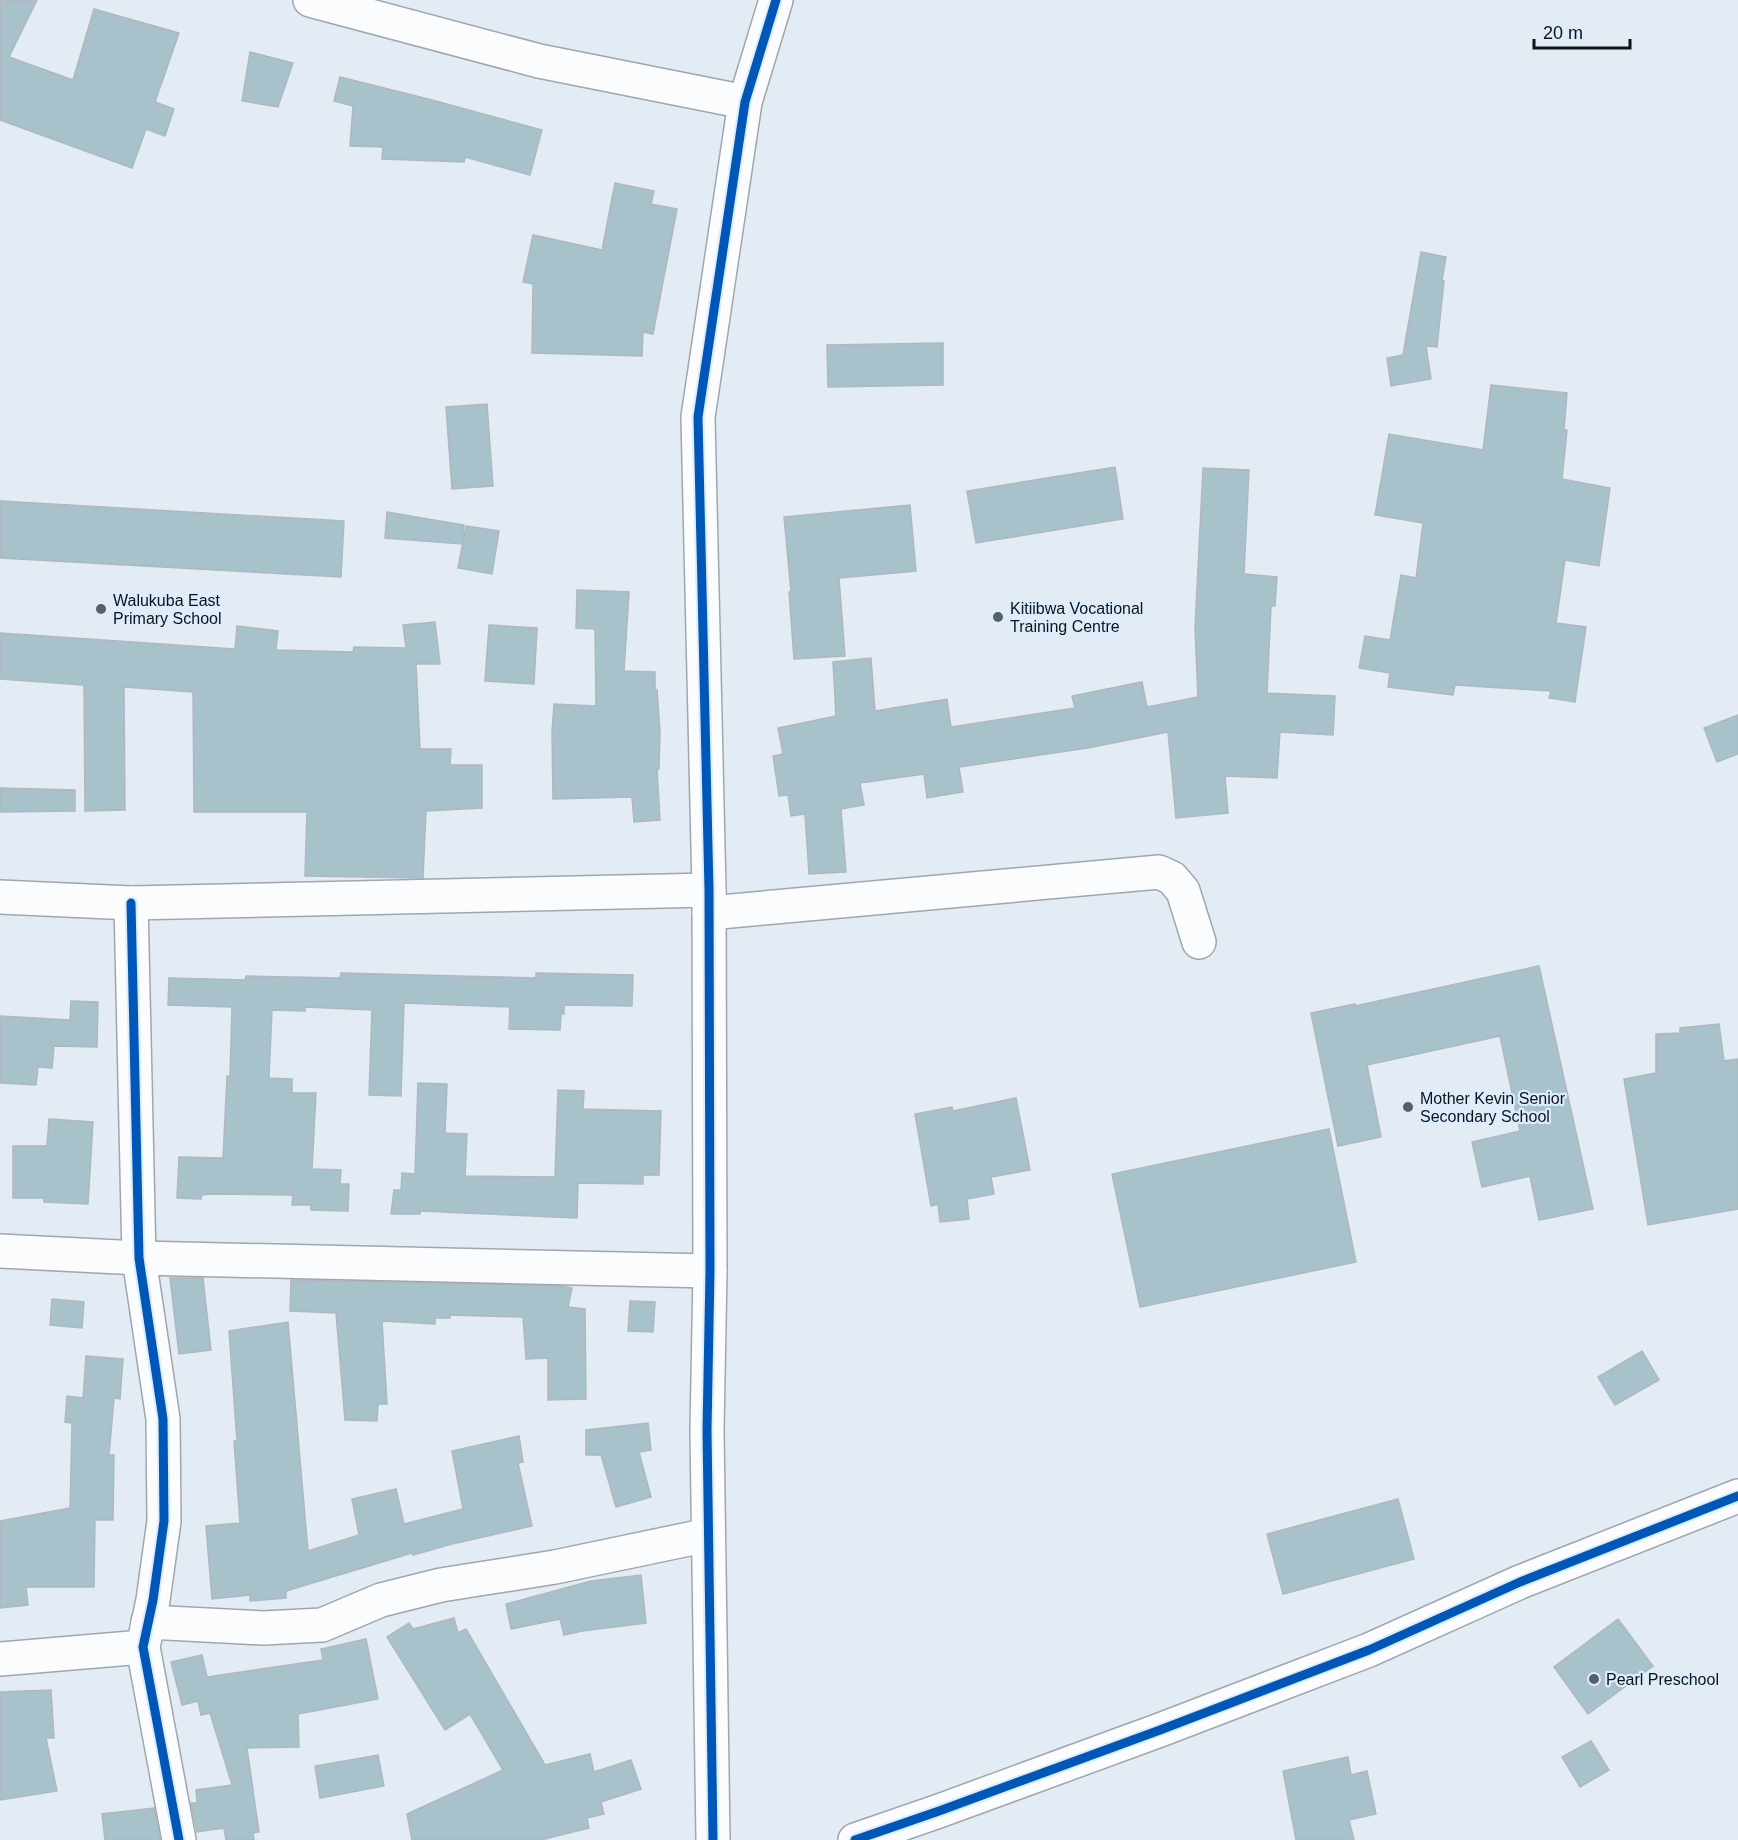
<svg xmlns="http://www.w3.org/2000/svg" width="1738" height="1840" font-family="Helvetica,sans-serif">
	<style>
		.building { fill: #a7c2cb; stroke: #afb8bd; stroke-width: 1.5 }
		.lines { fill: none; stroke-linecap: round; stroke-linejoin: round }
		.minor-casing { stroke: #9fa6ad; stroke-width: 36 }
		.minor { stroke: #fbfcfe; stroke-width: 33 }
		.cycleway-casing { stroke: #dbedfd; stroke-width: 13 }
		.cycleway { stroke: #0057b8; stroke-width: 9 }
		.poi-dot { fill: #585f65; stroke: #dbedfd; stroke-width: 2 }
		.labels { text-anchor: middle; stroke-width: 4.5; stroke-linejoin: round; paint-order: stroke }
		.poi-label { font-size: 16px; fill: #0d1318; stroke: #dbedfd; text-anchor: start }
	</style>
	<rect width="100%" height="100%" fill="#e3ecf5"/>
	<g class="building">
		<polygon points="0,0 37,0 9,57 73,80 94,9 179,33 155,102 174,109 165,136 146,129 132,168 0,120"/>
		<polygon points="250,52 293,63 278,107 242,101"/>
		<polygon points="340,77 432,100 542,130 530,175 465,157 464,162 382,159 383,147 350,146 353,106 334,101"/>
		<polygon points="615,183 654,191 651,204 677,209 653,334 643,332 642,356 532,353 533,284 523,282 533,235 602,250"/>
		<polygon points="1421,252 1446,257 1442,280 1444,281 1437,347 1426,346 1431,379 1391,386 1387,358 1403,355"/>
		<polygon points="943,343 943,385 828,387 827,345"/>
		<polygon points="1491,385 1567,393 1564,430 1567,430 1562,479 1610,488 1599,566 1565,560 1556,623 1586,627 1575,702 1549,698 1551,691 1455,685 1453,695 1388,687 1390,673 1359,668 1365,636 1390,640 1401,575 1416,578 1423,523 1375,515 1389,434 1483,450"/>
		<polygon points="487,404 493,486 452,489 446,407"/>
		<polygon points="1115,467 1123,519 976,543 967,491"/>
		<polygon points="1203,468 1249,470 1244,574 1277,577 1275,606 1271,606 1267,693 1335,696 1333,735 1280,732 1277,778 1225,776 1228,813 1176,818 1168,732 1088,748 959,767 963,792 927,798 924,774 860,783 864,805 841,809 846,872 809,874 805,814 791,816 788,795 779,796 773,756 783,754 778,728 836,716 833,662 871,658 875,711 947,699 951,727 1075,708 1072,696 1142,682 1147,707 1198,697 1195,628"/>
		<polygon points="0,501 344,521 341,577 0,558"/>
		<polygon points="910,505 916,571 839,578 845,656 794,659 789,592 791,592 784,517"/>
		<polygon points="387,512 464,525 462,544 385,538"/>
		<polygon points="466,526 499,531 492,574 458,568"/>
		<polygon points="577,590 629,592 624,671 655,672 655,691 657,690 660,732 659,769 657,769 660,820 634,822 632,797 553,799 552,732 554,704 596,706 595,629 576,628"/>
		<polygon points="435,622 440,664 416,664 420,749 451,749 450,765 482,765 482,808 426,811 423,878 305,876 307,812 194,812 193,692 124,687 125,810 85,811 84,685 0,679 0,633 235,649 237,626 278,631 276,650 353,652 354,647 406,648 403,625"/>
		<polygon points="489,625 537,628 534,684 485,681"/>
		<polygon points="1738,715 1738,754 1717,762 1704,728"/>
		<polygon points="0,788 75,790 75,811 0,812"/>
		<polygon points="1539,966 1593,1209 1539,1220 1530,1176 1482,1187 1472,1142 1520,1131 1500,1036 1367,1065 1381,1137 1338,1146 1311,1013 1355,1004 1355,1006"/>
		<polygon points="341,973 536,978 536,973 633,975 632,1006 564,1005 564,1014 561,1014 560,1030 509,1029 510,1007 404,1003 401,1096 369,1095 372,1010 305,1007 305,1011 272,1010 269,1078 292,1079 292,1093 316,1093 312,1169 341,1170 340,1184 349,1184 348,1211 311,1210 311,1205 292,1205 293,1195 211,1194 202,1195 201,1199 177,1198 179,1157 223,1158 227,1076 230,1077 232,1007 168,1005 169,978 245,980 246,976 340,978"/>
		<polygon points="71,1001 98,1002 97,1047 54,1046 52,1068 38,1067 36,1085 0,1083 0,1016 70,1020"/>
		<polygon points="1719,1024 1724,1061 1738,1059 1738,1209 1648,1225 1624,1079 1656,1073 1656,1034 1680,1033 1680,1028"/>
		<polygon points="418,1083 447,1084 445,1133 467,1134 465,1176 555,1177 558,1090 584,1091 583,1109 661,1111 659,1175 643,1175 643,1184 578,1183 577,1218 420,1211 420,1214 391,1214 394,1190 401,1190 402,1173 415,1174"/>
		<polygon points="1016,1098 1030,1170 991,1177 994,1194 967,1199 969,1219 940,1222 938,1204 931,1206 915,1114 952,1107 953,1111"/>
		<polygon points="49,1119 93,1122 88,1204 44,1202 44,1198 13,1198 13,1146 47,1146"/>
		<polygon points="1329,1129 1356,1262 1140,1307 1112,1174"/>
		<polygon points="170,1278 203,1278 211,1350 179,1354"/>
		<polygon points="291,1280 561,1286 572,1288 568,1307 585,1309 586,1399 548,1400 548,1358 526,1359 523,1317 450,1315 450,1318 435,1318 435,1324 382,1321 387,1404 378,1404 377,1421 345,1420 336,1313 290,1311"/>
		<polygon points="52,1299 84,1302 82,1328 50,1325"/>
		<polygon points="630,1301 655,1302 653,1332 628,1331"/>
		<polygon points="288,1322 308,1551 359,1535 352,1499 396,1489 404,1524 463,1509 452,1451 519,1436 523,1462 518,1463 532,1526 452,1544 413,1555 412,1553 286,1591 286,1598 250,1601 250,1595 212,1599 206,1526 240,1523 234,1441 237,1441 229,1331"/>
		<polygon points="1642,1351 1659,1380 1615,1405 1598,1377"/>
		<polygon points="86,1356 123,1359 120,1399 114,1398 109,1455 114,1455 113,1520 95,1520 94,1587 26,1587 28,1605 0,1608 0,1521 70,1508 72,1423 65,1422 67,1396 83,1398"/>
		<polygon points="648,1423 651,1450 639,1452 651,1497 616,1507 601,1455 586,1455 586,1430"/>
		<polygon points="1398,1499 1414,1559 1283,1594 1267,1534"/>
		<polygon points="641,1575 646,1623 582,1631 564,1635 560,1619 511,1629 506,1604 591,1581"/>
		<polygon points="454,1618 458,1633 466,1629 545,1765 590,1754 594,1772 631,1760 641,1789 601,1802 604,1814 587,1818 589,1828 541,1840 412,1840 407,1814 503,1770 470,1714 445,1730 387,1637 409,1623 413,1629"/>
		<polygon points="1618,1619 1653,1666 1588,1714 1554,1667"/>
		<polygon points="366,1639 378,1699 298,1714 299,1747 247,1748 259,1832 253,1833 254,1840 226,1840 224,1828 197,1832 191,1803 197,1803 196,1790 232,1785 210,1713 201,1715 198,1701 182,1705 171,1662 202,1655 207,1677 323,1660 321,1649"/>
		<polygon points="51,1690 54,1738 46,1738 57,1791 0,1800 0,1692"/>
		<polygon points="1591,1741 1609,1770 1580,1787 1562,1757"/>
		<polygon points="378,1755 384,1786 320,1798 315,1766"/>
		<polygon points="1348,1757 1351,1775 1367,1771 1376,1814 1349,1820 1354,1840 1296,1840 1283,1771"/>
		<polygon points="154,1808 160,1840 105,1840 102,1814"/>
	</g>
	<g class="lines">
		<defs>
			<g id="minor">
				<polyline points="310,0 539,61 745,102"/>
				<polyline points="0,897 131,903 709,890"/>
				<polyline points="131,903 139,1258 163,1419 164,1521 153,1600 143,1647 179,1840"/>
				<polyline points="709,913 1159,872 1172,878 1183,891 1199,942"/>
				<polyline points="0,1251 139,1258 710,1271"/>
				<polyline points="148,1622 263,1628 322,1625 381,1600 441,1585 555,1567 708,1535"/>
				<polyline points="0,1659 143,1647"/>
				<polyline points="713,1840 707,1430 710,1271 709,890 698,417 745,102 776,0"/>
				<polyline points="855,1840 939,1811 1160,1730 1369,1650 1520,1582 1738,1496"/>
			</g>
		</defs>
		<use href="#minor" class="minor-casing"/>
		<use href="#minor" class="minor"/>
		<defs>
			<g id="cycleway">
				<polyline points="131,903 139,1258 163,1419 164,1521 153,1600 143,1647 179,1840"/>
				<polyline points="713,1840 707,1430 710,1271 709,890 698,417 745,102 776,0"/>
				<polyline points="855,1840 939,1811 1160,1730 1369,1650 1520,1582 1738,1496"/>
			</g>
		</defs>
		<use href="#cycleway" class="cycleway-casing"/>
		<use href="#cycleway" class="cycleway"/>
	</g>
	<g class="poi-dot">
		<circle cx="101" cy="609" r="6"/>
		<circle cx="998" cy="617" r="6"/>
		<circle cx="1408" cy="1107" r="6"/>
		<circle cx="1594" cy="1679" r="6"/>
	</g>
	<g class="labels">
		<g class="poi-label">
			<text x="113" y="606">Walukuba East<tspan x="113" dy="18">Primary School</tspan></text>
			<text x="1010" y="614">Kitiibwa Vocational<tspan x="1010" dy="18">Training Centre</tspan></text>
			<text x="1420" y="1104">Mother Kevin Senior<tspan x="1420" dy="18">Secondary School</tspan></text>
			<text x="1606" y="1685">Pearl Preschool</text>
		</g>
	</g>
	<path d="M1534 39v9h96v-9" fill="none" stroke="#0d1318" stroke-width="3"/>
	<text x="1543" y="39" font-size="18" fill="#0d1318" stroke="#dbedfd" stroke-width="4.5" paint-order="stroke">20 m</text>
</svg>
